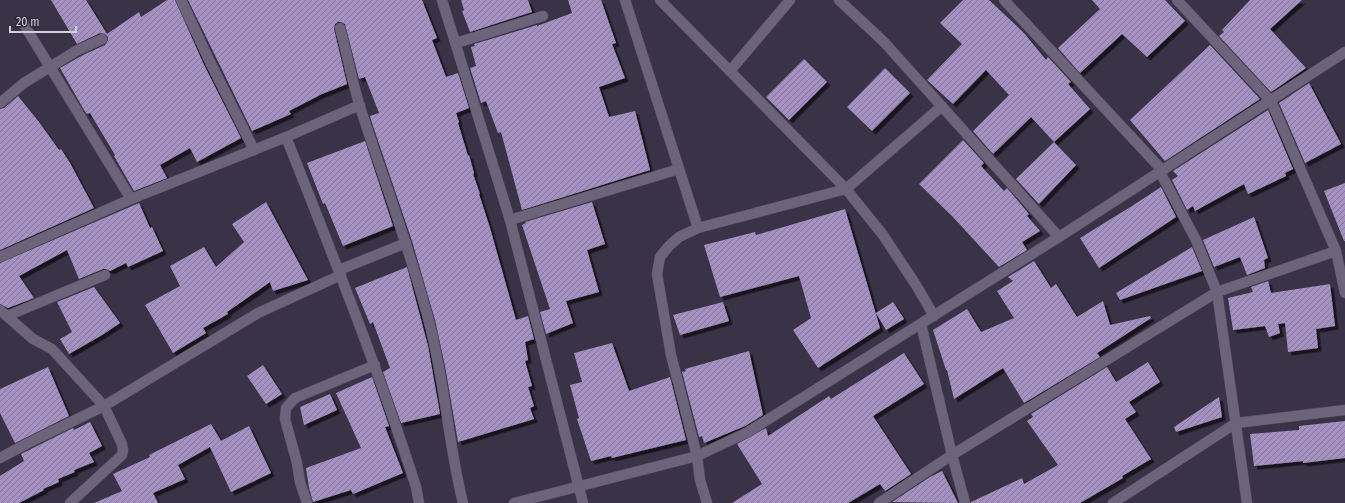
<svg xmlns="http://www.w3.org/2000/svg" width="1345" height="503" font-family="'Fira Sans Condensed',sans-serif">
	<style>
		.building { fill: url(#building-hatch); filter: url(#shadow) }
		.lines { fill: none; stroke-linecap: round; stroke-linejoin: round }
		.minor-casing { stroke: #575062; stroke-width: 11 }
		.minor { stroke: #6d637b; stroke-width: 10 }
	</style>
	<defs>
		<pattern id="building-hatch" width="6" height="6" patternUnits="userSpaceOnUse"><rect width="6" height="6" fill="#a490c1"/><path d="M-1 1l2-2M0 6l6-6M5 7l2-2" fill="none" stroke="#86779b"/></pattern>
		<filter id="shadow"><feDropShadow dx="3.5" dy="3.5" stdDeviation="0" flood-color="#0009"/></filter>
	</defs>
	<rect width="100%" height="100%" fill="#3a3247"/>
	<g class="building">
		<polygon points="51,0 86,0 107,34 139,12 141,17 167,0 175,0 204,65 241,138 197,162 190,148 160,165 167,178 134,191 114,156 115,155 90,113 87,114 84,110 60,68 83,55 105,45 108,40 108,37 105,34 100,33 77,44"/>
		<polygon points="188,0 422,0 437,38 432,40 446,77 458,73 469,108 456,113 459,122 458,123 468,156 469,155 474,173 473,174 480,194 479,194 490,228 516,320 528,316 534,339 525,342 528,360 525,361 532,386 528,387 534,406 530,408 534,419 458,442 445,366 435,320 412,241 372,123 370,116 379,113 365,77 359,79 345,24 341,22 338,22 335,24 334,29 347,84 322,94 289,111 291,114 252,131"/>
		<polygon points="461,0 528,0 532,12 470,32 462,11 464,10"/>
		<polygon points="568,0 601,0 616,43 612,44 625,78 599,87 609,117 635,111 650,170 522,210 501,132 498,133 486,101 481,103 470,68 476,66 471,47 475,46 474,44 537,25 537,26 572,13"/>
		<polygon points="963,0 989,0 1024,33 1046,60 1048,57 1071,82 1068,84 1090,109 1054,142 1031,117 993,154 973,131 1009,95 986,70 953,104 927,80 962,44 940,23"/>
		<polygon points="1092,0 1165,0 1185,21 1147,57 1122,34 1080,73 1058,48 1100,9"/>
		<polygon points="1250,0 1302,0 1270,29 1306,68 1271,92 1219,36 1224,32 1222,30"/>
		<polygon points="1210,45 1260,99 1165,161 1130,120"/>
		<polygon points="804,59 827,82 789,120 766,97"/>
		<polygon points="885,68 910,93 872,131 847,107"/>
		<polygon points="1309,83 1341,144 1305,163 1279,103"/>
		<polygon points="18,96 39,122 59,150 61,149 70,163 94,208 0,250 0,109 4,108"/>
		<polygon points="1268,110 1293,169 1285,173 1286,176 1248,194 1244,184 1195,211 1193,206 1187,210 1172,180 1178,176 1173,171"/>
		<polygon points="963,140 984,163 981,166 1004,191 1007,188 1029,214 1027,216 1040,231 1022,242 1027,250 999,267 952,216 919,184"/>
		<polygon points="365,141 393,226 343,246 325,203 323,204 307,163"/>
		<polygon points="1054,142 1076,165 1039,204 1016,179"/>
		<polygon points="1345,183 1345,241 1344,241 1324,191"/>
		<polygon points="1161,187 1176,217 1099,268 1080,238 1132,206"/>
		<polygon points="266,202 308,280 273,291 270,282 227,312 228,314 203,328 206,333 173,353 145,305 180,286 170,266 204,247 216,267 244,242 232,224"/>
		<polygon points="592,202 605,244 587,250 599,292 566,301 573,323 546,334 540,312 550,309 522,225 526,223 525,222"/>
		<polygon points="139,203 150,228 152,227 163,251 128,267 126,263 110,271 106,269 103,269 79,279 67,250 19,276 34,298 8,308 0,304 0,263"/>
		<polygon points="845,209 880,328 818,368 793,330 811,318 799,276 720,297 704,245 755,232 756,235"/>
		<polygon points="1254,217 1268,258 1264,260 1265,268 1247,275 1240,257 1214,267 1203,240"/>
		<polygon points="1192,247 1202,271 1120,300 1116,293"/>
		<polygon points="1034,261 1051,288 1056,284 1077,317 1103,301 1110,325 1150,316 1151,318 1097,353 1100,357 1024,403 1003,368 954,399 947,370 946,370 933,330 967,309 981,332 1014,318 997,291 1013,281 1008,277"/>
		<polygon points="407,267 428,346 440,414 401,423 383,372 390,368 373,322 370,324 355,288"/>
		<polygon points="1268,281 1271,293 1330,284 1335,326 1316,329 1318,348 1288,352 1285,323 1278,324 1280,333 1269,337 1265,326 1233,330 1228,298 1253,292 1251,287"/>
		<polygon points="94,287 120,323 102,335 69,354 60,339 72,332 57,302"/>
		<polygon points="723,302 729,321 680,335 673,315"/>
		<polygon points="893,302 904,319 886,330 876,313"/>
		<polygon points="612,343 629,391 670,377 686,440 624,455 612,458 611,456 591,461 577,419 579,418 570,385 582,382 574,353"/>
		<polygon points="749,351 763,415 745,426 704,443 702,436 699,437 682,372 686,371 685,369"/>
		<polygon points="904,353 924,384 873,416 911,474 885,491 880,484 848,503 732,503 762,484 737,444 766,428 768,436 829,396 831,399"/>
		<polygon points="1148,362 1160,382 1129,402 1136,412 1125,419 1151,459 1122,476 1123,478 1080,503 971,503 971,502 1022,478 1024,484 1058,465 1027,421 1033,417 1031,414 1107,367 1116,382"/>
		<polygon points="263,365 282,394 266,404 247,376"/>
		<polygon points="48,367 69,416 15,443 0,413 0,389"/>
		<polygon points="372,377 389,426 385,427 403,473 353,494 351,490 313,502 309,488 306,468 361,448 336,393"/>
		<polygon points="330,394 337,410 304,425 300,407"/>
		<polygon points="1219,397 1222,417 1176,432 1174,427"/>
		<polygon points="1345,421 1345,458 1303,463 1303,461 1254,466 1250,434 1299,430 1299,426"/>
		<polygon points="90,422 102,446 89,453 94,462 74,470 75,472 58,479 59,482 43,489 44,490 19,503 0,503 0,476 24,461 21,454 73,428 74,430"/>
		<polygon points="211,424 221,441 217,443 249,426 271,473 231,492 210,447 178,465 185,479 153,493 158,503 94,503 122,491 113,474 150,457 149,455"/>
		<polygon points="942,471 958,503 892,502 930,477"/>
	</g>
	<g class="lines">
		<defs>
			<g id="minor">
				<polyline points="181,0 210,62 254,150"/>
				<polyline points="442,0 510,220 583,503"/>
				<polyline points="625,0 698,228"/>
				<polyline points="660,0 846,189 883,235 916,285 934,316"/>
				<polyline points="839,0 884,42 1059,237"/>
				<polyline points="1004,0 1163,171"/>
				<polyline points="1177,0 1271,101 1336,251 1345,293"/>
				<polyline points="23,23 131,199"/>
				<path d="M340,28C347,54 352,81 360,107C383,178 410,249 429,322C445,382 448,443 463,503"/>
				<polyline points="456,43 543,16"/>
				<polyline points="730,71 790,0"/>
				<polyline points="0,103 24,83 76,51 102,39"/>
				<path d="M286,137C332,253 378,368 416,487L419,503"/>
				<polyline points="1160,172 1196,240 1217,292 1247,503"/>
				<polyline points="510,220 679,169"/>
				<polyline points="0,257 131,199 286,137 360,105"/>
				<polyline points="339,270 406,243"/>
				<polyline points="0,310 33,339 52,349 104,406 122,444 123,450 122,455 70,503"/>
				<polyline points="7,316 105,275"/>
				<polyline points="921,324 952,455 965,503"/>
				<polyline points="0,458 30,442 104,406 258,313 341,275"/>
				<polyline points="307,503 300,482 297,463 285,419 286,408 295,398 375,365"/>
				<polyline points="514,503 697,456 748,432 1059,237 1345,52"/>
				<polyline points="707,503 700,480 697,456 671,355 657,274 660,257 669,246 679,237 698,228 846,189 942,106"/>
				<polyline points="879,503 952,455 1217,292 1336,251"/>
				<polyline points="1113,503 1236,423 1345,410"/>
			</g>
		</defs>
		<use href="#minor" class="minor-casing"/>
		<use href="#minor" class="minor"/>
	</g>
	<path d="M10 26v6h66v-6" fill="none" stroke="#d4cfdc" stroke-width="2"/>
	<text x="16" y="26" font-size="12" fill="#d4cfdc" stroke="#30283d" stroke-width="3" paint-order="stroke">20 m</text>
</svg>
